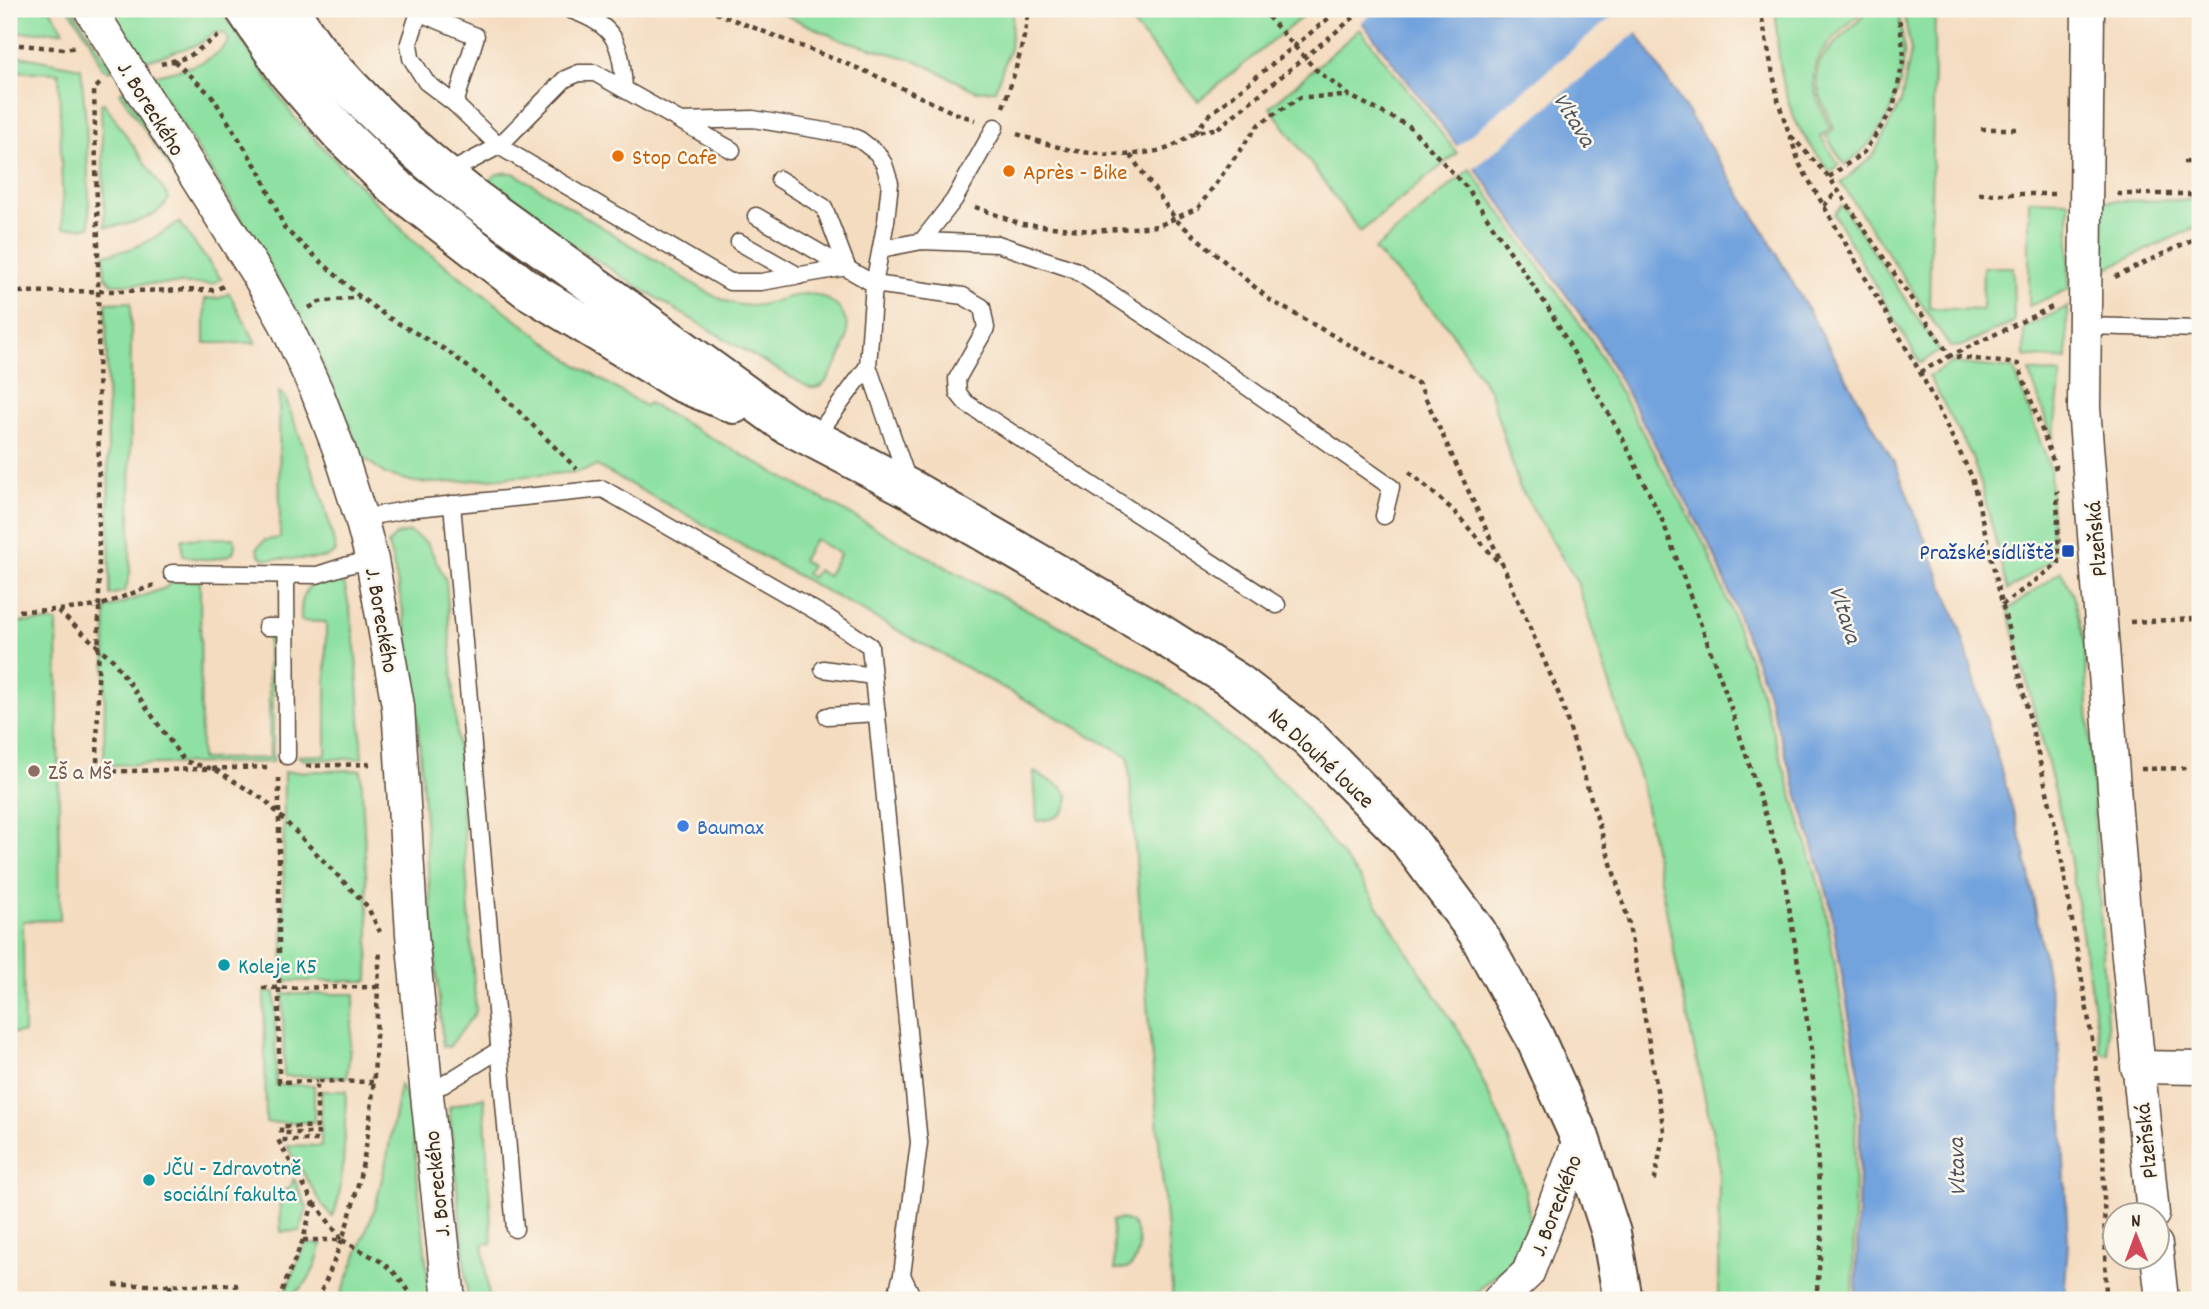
<svg xmlns="http://www.w3.org/2000/svg" width="2209" height="1309" font-family="Dekko,sans-serif">
	<style>
		.green { fill: #8ee1a2; stroke: #648660; stroke-width: 2; fill-rule: evenodd }
		.water { fill: #73a3dd; stroke: #57667e; stroke-width: 2 }
		.pier { fill: #f4dcc0 }
		.lines { fill: none; stroke-linecap: round; stroke-linejoin: round }
		.service-casing { stroke: #574536; stroke-width: 19 }
		.minor-casing { stroke: #574536; stroke-width: 35 }
		.secondary-casing { stroke: #574536; stroke-width: 42 }
		.path { stroke: #574536; stroke-width: 4.5; stroke-dasharray: 5 5; stroke-linecap: butt }
		.service { stroke: #fff; stroke-width: 16 }
		.minor { stroke: #fff; stroke-width: 32 }
		.secondary { stroke: #fff; stroke-width: 38 }
		.path-bridge { stroke: #574536; stroke-width: 4.5; stroke-dasharray: 5 5; stroke-linecap: butt }
		.food-dot { fill: #e8710a; stroke: #fbf7ec; stroke-width: 2.5 }
		.transit-dot { fill: #1a4fb4; stroke: #fbf7ec; stroke-width: 2.5 }
		.education-dot { fill: #8d6e63; stroke: #fbf7ec; stroke-width: 2.5 }
		.shop-dot { fill: #3f7fe0; stroke: #fbf7ec; stroke-width: 2.5 }
		.culture-dot { fill: #0f9aa8; stroke: #fbf7ec; stroke-width: 2.5 }
		.labels { text-anchor: middle; stroke-width: 5; stroke-linejoin: round; paint-order: stroke }
		.street-label { font-size: 23px; fill: #3b2a1e; stroke: #fbf7ec }
		.food-label { font-size: 23px; fill: #c56008; stroke: #fbf7ec; text-anchor: start }
		.transit-label { font-size: 23px; fill: #164399; stroke: #fbf7ec; text-anchor: end }
		.education-label { font-size: 23px; fill: #785e54; stroke: #fbf7ec; text-anchor: start }
		.shop-label { font-size: 23px; fill: #366cbe; stroke: #fbf7ec; text-anchor: start }
		.culture-label { font-size: 23px; fill: #0d838f; stroke: #fbf7ec; text-anchor: start }
		.water-label { font-size: 24px; font-style: italic; fill: #4f5461; stroke: #fbf7ec }
	</style>
	<rect width="100%" height="100%" fill="#fbf7ec"/>
	<filter id="ink" filterUnits="userSpaceOnUse"><feTurbulence type="fractalNoise" baseFrequency=".0143" numOctaves="2"/><feDisplacementMap in="SourceGraphic" scale="14" xChannelSelector="R" yChannelSelector="G"/><feConvolveMatrix kernelMatrix="1 2 1 2 8 2 1 2 1" color-interpolation-filters="sRGB"/></filter>
	<filter id="wash" filterUnits="userSpaceOnUse"><feTurbulence type="fractalNoise" baseFrequency=".00686" numOctaves="4" result="noise"/><feDisplacementMap in="SourceGraphic" scale="28" xChannelSelector="R" yChannelSelector="G"/><feGaussianBlur stdDeviation="1.57" result="paint"/><feColorMatrix in="noise" values="0 0 0 0 0 0 0 0 0 0 0 0 0 0 0 0 0 1.4 0 .05"/><feComposite in="paint" operator="in"/></filter>
	<g filter="url(#wash)">
		<rect width="100%" height="100%" fill="#f4dcc0"/>
		<g class="green">
			<polygon points="9,9 50,9 64,31 9,33"/>
			<polygon points="69,9 73,9 112,70 108,71 102,68 89,39"/>
			<path d="M108,9H220L294,117L413,241L577,365L645,406L648,403L975,583L1097,645L1154,679L1197,709L1288,787L1359,877L1462,1036L1506,1132L1524,1184L1531,1226L1507,1266L1467,1300H1173L1148,1015L1128,756L597,466L577,472L439,483L414,482L385,474L363,457L317,352L259,247L153,79L156,75C182,68 214,65 229,40L225,34L215,32L199,44L148,60L137,56ZM815,539L840,554L827,576L817,570L812,578L806,574L811,566L802,560Z"/>
			<polygon points="772,9 1013,9 1010,48 995,90 976,91 917,61 839,39"/>
			<polygon points="1120,9 1312,9 1198,101"/>
			<path d="M1776,9H1863C1855,19 1845,27 1836,36C1802,68 1812,89 1830,128L1821,137L1839,165L1830,172C1819,156 1804,139 1796,122C1781,91 1776,43 1776,9Z"/>
			<path d="M1869,9H1898C1900,24 1905,43 1904,58C1900,103 1882,139 1845,165L1826,136L1834,128C1796,54 1826,60 1869,9Z"/>
			<polygon points="1903,9 1935,9 1929,308 1982,310 1983,267 2013,267 2014,322 1961,346 1950,347 1841,183 1873,156 1901,102 1911,51"/>
			<polygon points="1360,29 1457,153 1360,232 1270,107"/>
			<polygon points="9,54 81,68 86,123 90,227 63,228 59,73 9,71"/>
			<polygon points="124,90 175,171 175,175 120,93"/>
			<path d="M104,103L169,198C158,220 128,225 105,227L101,104Z"/>
			<polygon points="1470,169 1591,339 1708,551 1756,676 1824,901 1856,1089 1853,1286 1851,1300 1718,1300 1719,1163 1681,987 1641,782 1577,582 1519,486 1490,392 1446,324 1374,250"/>
			<path d="M514,173L712,295C727,302 742,308 759,305C782,302 804,286 827,299C858,317 848,346 833,370C827,380 823,390 810,388C701,326 594,263 493,190L490,181C494,171 506,173 514,173Z"/>
			<polygon points="2029,200 2069,201 2069,289 2029,306"/>
			<polygon points="2200,200 2200,225 2101,271 2102,201"/>
			<polygon points="1842,205 1940,351 1920,363 1834,214"/>
			<path d="M179,222L221,279L212,284H112L105,276L104,254C136,251 152,240 179,222Z"/>
			<polygon points="229,293 256,343 205,343 205,299 220,298"/>
			<polygon points="131,302 130,574 125,591 110,595 106,303"/>
			<polygon points="2067,307 2067,360 2024,356 2024,328"/>
			<polygon points="1951,363 2014,369 2050,469 2053,559 2008,590 1982,487 1971,455 1929,376"/>
			<polygon points="2029,371 2061,374 2053,440"/>
			<polygon points="279,392 285,397 323,499 336,551 328,557 313,559 265,559 259,555 257,548 265,540 280,538"/>
			<path d="M410,532L427,543L446,580L476,1012L449,1047L443,1046C437,975 430,905 426,834C419,735 414,640 388,544L396,535Z"/>
			<path d="M234,538L235,546L233,553C218,561 199,561 183,555L182,539Z"/>
			<polygon points="2061,571 2073,595 2084,642 2109,1055 2101,1053 2069,851 2049,767 2008,610"/>
			<path d="M343,579C358,637 359,698 362,758L303,760L298,756L326,755V622L301,621C300,585 309,581 343,579Z"/>
			<polygon points="173,581 200,581 201,759 270,758 268,633 273,633 273,762 104,765 106,609 165,588"/>
			<polygon points="9,622 57,622 60,920 23,921 24,1033 9,1033"/>
			<polygon points="361,770 369,931 368,981 283,981 284,772"/>
			<path d="M1034,772L1062,787L1069,796C1066,817 1056,819 1037,821Z"/>
			<polygon points="264,992 275,992 276,1085 314,1085 314,1122 266,1123"/>
			<polygon points="283,994 355,994 347,1077 284,1076"/>
			<polygon points="400,1085 410,1105 430,1300 339,1300 375,1208 387,1157"/>
			<path d="M321,1091H346C345,1118 345,1196 332,1217L322,1204L286,1145L321,1146Z"/>
			<polygon points="484,1097 492,1243 483,1244 489,1300 468,1300 449,1107"/>
			<polygon points="294,1179 307,1208 300,1231 281,1232 279,1190 288,1190"/>
			<path d="M1119,1219C1122,1219 1128,1221 1130,1222C1142,1232 1142,1262 1127,1268C1123,1269 1119,1269 1115,1270L1112,1221Z"/>
			<path d="M305,1244H321C317,1267 308,1292 283,1297Z"/>
		</g>
		<polygon class="water" points="1352,9 1619,9 1634,29 1762,228 1897,468 1959,626 2025,852 2058,1035 2068,1243 2064,1300 1856,1300 1861,1085 1829,899 1763,679 1713,551 1597,338 1487,184"/>
		<g class="pier">
			<polygon points="1348,9 1378,9 1359,24"/>
			<polygon points="1621,9 1623,9 1639,30 1472,170 1455,148"/>
		</g>
	</g>
	<g filter="url(#ink)">
		<g class="lines">
			<defs>
				<g id="service">
					<polyline points="420,9 409,43 411,58 426,82 455,104 499,146 730,282 761,282 847,267"/>
					<path d="M568,9C616,26 621,41 624,89"/>
					<polyline points="418,12 476,36 455,104"/>
					<polyline points="680,121 753,119 849,135 860,140 877,153 884,164 890,183 886,221 874,284 868,366 908,481"/>
					<polyline points="446,174 499,146 565,79 579,73 595,73 732,150"/>
					<polyline points="779,179 824,207 847,267"/>
					<polyline points="756,216 874,284 963,296 982,307 986,328 957,379 958,393 966,403 1277,605"/>
					<polyline points="922,241 954,200 995,127"/>
					<polyline points="739,242 799,276"/>
					<polyline points="881,249 922,241 998,244 1075,270 1154,322 1391,487 1384,516"/>
					<polyline points="2085,326 2200,329"/>
					<polyline points="814,439 868,366"/>
					<polyline points="452,504 515,1229"/>
					<polyline points="361,518 417,508 603,489 828,618 870,646 919,1143 902,1275 895,1300"/>
					<polyline points="172,573 317,575 348,565 372,560"/>
					<polyline points="286,575 287,756"/>
					<polyline points="266,627 287,627"/>
					<polyline points="823,669 873,676"/>
					<polyline points="827,716 877,713"/>
					<polyline points="426,1086 443,1085 499,1050"/>
					<polyline points="902,1275 914,1300"/>
				</g>
				<g id="minor">
					<polyline points="90,9 259,277 285,323 317,392 340,452 361,518 372,560 398,706 412,934 426,1086 449,1300"/>
					<polyline points="2088,9 2084,408 2125,926 2153,1214"/>
					<polyline points="2137,1067 2200,1068"/>
					<polyline points="2156,1245 2162,1300"/>
					<polyline points="1499,1300 1528,1273 1580,1138"/>
				</g>
				<g id="secondary">
					<polyline points="245,9 289,74 341,134 394,186 527,289 680,382 734,404"/>
					<path d="M289,9C298,22 306,36 316,49C363,105 418,155 476,200L786,424L912,490L1156,631L1238,683L1309,738L1407,838L1477,932L1533,1034L1580,1138L1611,1233L1623,1300"/>
				</g>
			</defs>
			<use href="#service" class="service-casing"/>
			<use href="#minor" class="minor-casing"/>
			<use href="#secondary" class="secondary-casing"/>
			<g class="path">
				<polyline points="706,9 870,73 952,112 975,120"/>
				<polyline points="1261,9 1315,69 1350,96 1409,126 1467,188 1547,306 1623,439 1663,522 1726,693 1783,869 1811,1046 1822,1237 1816,1300"/>
				<polyline points="1760,9 1779,104 1800,165 1920,372 1972,477 2058,838 2096,1063 2103,1146 2106,1300"/>
				<polyline points="9,44 64,49 78,47"/>
				<polyline points="174,61 212,96 261,174 285,229 360,297 389,318 446,350 494,387 577,469"/>
				<polyline points="161,64 188,57 221,34"/>
				<path d="M1003,107C1015,74 1024,43 1029,9"/>
				<polyline points="1981,129 2019,129"/>
				<polyline points="1195,133 1208,116"/>
				<path d="M1017,134C1067,152 1109,161 1162,150C1172,148 1182,140 1191,135C1199,131 1209,130 1218,128"/>
				<polyline points="1791,136 1829,177 1950,356 2054,306"/>
				<polyline points="1130,155 1177,221 1270,300 1419,384 1504,568 1560,697 1628,919 1664,1131 1654,1184"/>
				<polyline points="2183,162 2200,162"/>
				<polyline points="1829,177 1864,152 1893,109 1904,56 1898,9"/>
				<polyline points="1979,194 2056,194"/>
				<polyline points="2117,194 2200,194"/>
				<polyline points="1824,206 1838,190"/>
				<polyline points="975,207 1021,224 1092,231 1158,226 1198,208 1259,124 1301,97 1349,96"/>
				<polyline points="2115,277 2200,236"/>
				<polyline points="9,292 216,290 227,284"/>
				<polyline points="309,308 319,302 360,297"/>
				<polyline points="1920,372 1950,356 2018,364 2056,469"/>
				<polyline points="9,453 13,453"/>
				<polyline points="1409,472 1453,510 1499,563"/>
				<polyline points="154,585 99,606 97,772 269,767"/>
				<polyline points="2002,605 2059,563 2057,491"/>
				<polyline points="9,611 58,610 99,606 98,243 94,89 102,82"/>
				<polyline points="58,611 113,660 184,761 216,770 266,801 367,906 380,932"/>
				<polyline points="2130,622 2194,619"/>
				<polyline points="306,766 370,764"/>
				<polyline points="2141,769 2190,768"/>
				<polyline points="279,778 279,1082 317,1081"/>
				<polyline points="262,988 378,987"/>
				<polyline points="303,1240 342,1240 314,1202"/>
				<polyline points="342,1240 380,1261 393,1271 416,1300"/>
				<polyline points="114,1285 236,1285 236,1300"/>
				<polyline points="170,1285 171,1300"/>
				<polyline points="12,1300 13,1134"/>
				<polyline points="278,1300 303,1240 313,1202 278,1140 318,1140 318,1133 281,1133 281,1126 317,1127 317,1081 373,1082"/>
				<path d="M317,1300C343,1246 361,1186 369,1126C377,1068 376,1008 380,949"/>
			</g>
			<use href="#service" class="service"/>
			<use href="#minor" class="minor"/>
			<use href="#secondary" class="secondary"/>
			<g class="path-bridge">
				<polyline points="1208,116 1340,9"/>
				<polyline points="1218,128 1364,9"/>
			</g>
		</g>
	</g>
	<g class="food-dot">
		<circle cx="618" cy="156" r="7"/>
		<circle cx="1009" cy="171" r="7"/>
	</g>
	<rect class="transit-dot" x="2061" y="544" width="14" height="14" rx="3.5"/>
	<circle class="education-dot" cx="34" cy="771" r="7"/>
	<circle class="shop-dot" cx="683" cy="826" r="7"/>
	<g class="culture-dot">
		<circle cx="224" cy="965" r="7"/>
		<circle cx="149" cy="1180" r="7"/>
	</g>
	<g class="labels">
		<g class="street-label">
			<text transform="translate(152 108) rotate(58)" y="8">J. Boreckého</text>
			<text transform="translate(2095 539) rotate(-95)" y="8">Plzeňská</text>
			<text transform="translate(383 620) rotate(80)" y="8">J. Boreckého</text>
			<text transform="translate(1322 757) rotate(43)" y="8">Na Dlouhé louce</text>
			<text transform="translate(2145 1141) rotate(-96)" y="8">Plzeňská</text>
			<text transform="translate(436 1184) rotate(-96)" y="8">J. Boreckého</text>
			<text transform="translate(1555 1205) rotate(-69)" y="8">J. Boreckého</text>
		</g>
		<g class="food-label">
			<text x="632" y="164">Stop Cafe</text>
			<text x="1023" y="179">Après - Bike</text>
		</g>
		<g class="transit-label">
			<text x="2054" y="559">Pražské sídliště</text>
		</g>
		<g class="education-label">
			<text x="48" y="779">ZŠ a MŠ</text>
		</g>
		<g class="shop-label">
			<text x="697" y="834">Baumax</text>
		</g>
		<g class="culture-label">
			<text x="238" y="973">Koleje K5</text>
			<text x="163" y="1175">JČU - Zdravotně<tspan x="163" dy="26">sociální fakulta</tspan></text>
		</g>
		<g class="water-label">
			<text transform="translate(1575 119) rotate(58)" y="8">Vltava</text>
			<text transform="translate(1846 614) rotate(72)" y="8">Vltava</text>
			<text transform="translate(1956 1167) rotate(-92)" y="8">Vltava</text>
		</g>
	</g>
	<rect width="2209" height="1309" fill="none" stroke="#fbf7ec" stroke-width="35"/>
	<g transform="translate(2136 1236) rotate(359)"><circle r="33" fill="#fbf7ec" stroke="#aea59a" stroke-width="2"/>
	<path d="M0-5L12 26L0 18L-12 26Z" fill="#d1495b"/>
	<text y="-10" font-size="19" font-weight="bold" text-anchor="middle" fill="#3b2a1e">N</text>
	</g>
</svg>
